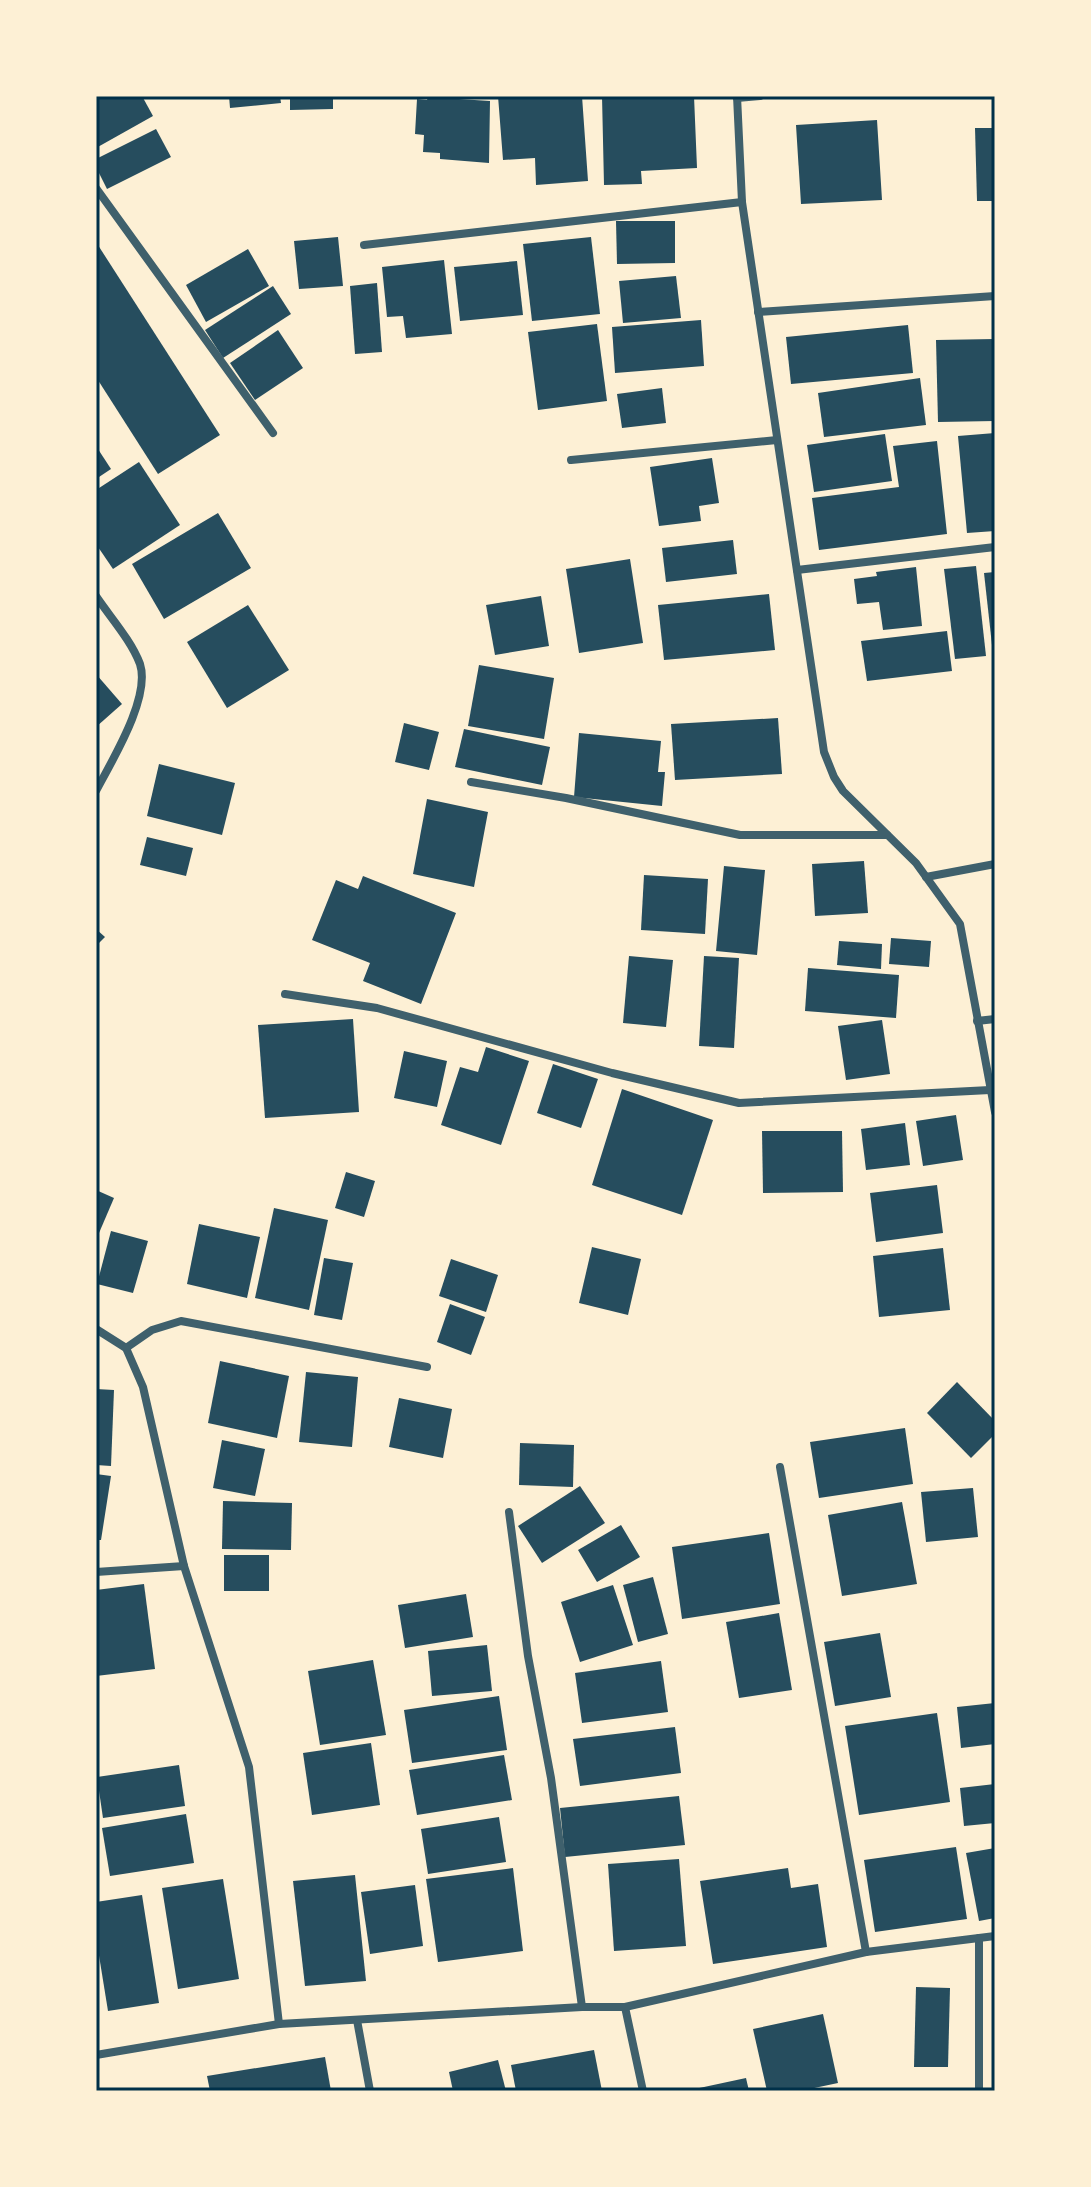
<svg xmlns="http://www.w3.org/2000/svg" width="1091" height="2187" font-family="'DM Sans',sans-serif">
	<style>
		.building { fill: #264d5e }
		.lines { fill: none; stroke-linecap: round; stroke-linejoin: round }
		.minor { stroke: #3f606c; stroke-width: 8 }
		.neatline { fill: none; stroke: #003049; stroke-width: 3 }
	</style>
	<rect width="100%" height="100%" fill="#fdf0d5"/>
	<g class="building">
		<polygon points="96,96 142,96 153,116 96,148"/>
		<polygon points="229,96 280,96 281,103 230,108"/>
		<polygon points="290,96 333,96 333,109 290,110"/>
		<polygon points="498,96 582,96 588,181 536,185 535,158 503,160"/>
		<polygon points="602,96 694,96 697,168 641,171 642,184 604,185"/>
		<polygon points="428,97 490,101 489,163 440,159 440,153 423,152 424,135 415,134 417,99 427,100"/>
		<polygon points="877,120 882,200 801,204 796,125"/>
		<polygon points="975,128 995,128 995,201 977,201"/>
		<polygon points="156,129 171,157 107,189 96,167 96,159"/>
		<polygon points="616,221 675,221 675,263 617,264"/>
		<polygon points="338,237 343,286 299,289 294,241"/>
		<polygon points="591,237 600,314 532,321 523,244"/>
		<polygon points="96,242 220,435 158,474 96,377"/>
		<polygon points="248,249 269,286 206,322 186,285"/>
		<polygon points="444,260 452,334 406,338 403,316 387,317 382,267"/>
		<polygon points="517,261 523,315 460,321 454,267"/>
		<polygon points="676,276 681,318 623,323 619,281"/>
		<polygon points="377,283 382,352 355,354 350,286"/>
		<polygon points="273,286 291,314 223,358 205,330"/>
		<polygon points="701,320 704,366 615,373 612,327"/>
		<polygon points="597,324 607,401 538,410 528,332"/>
		<polygon points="908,325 913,373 791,384 786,337"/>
		<polygon points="278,330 303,368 255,400 230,363"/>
		<polygon points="995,339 995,421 938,422 936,340"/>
		<polygon points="920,378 926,425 824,437 818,393"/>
		<polygon points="662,388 666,423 622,428 617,394"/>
		<polygon points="995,433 995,531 967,533 958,436"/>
		<polygon points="885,434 892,481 814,492 807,445"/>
		<polygon points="937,441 947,534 819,550 812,498 899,487 893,446"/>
		<polygon points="96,446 111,469 96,479"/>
		<polygon points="712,458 719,503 699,506 701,521 659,526 650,467"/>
		<polygon points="139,462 180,525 113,569 96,544 96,490"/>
		<polygon points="218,513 251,568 164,619 132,564"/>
		<polygon points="733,540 737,574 666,582 662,548"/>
		<polygon points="630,559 643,643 579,653 566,569"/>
		<polygon points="976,566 986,656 955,659 944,569"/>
		<polygon points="916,567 922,626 883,630 879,602 857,604 854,579 877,576 876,572"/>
		<polygon points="995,572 995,654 993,654 984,573"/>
		<polygon points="769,594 775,650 664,660 658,605"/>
		<polygon points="541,596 549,646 495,655 486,605"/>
		<polygon points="248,605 289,670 227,708 187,642"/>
		<polygon points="947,631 952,671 867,681 861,641"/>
		<polygon points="479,665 554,678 544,739 468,726"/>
		<polygon points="96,674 122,704 96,727"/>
		<polygon points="778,718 782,774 675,780 671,724"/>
		<polygon points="404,723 439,732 429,770 395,762"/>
		<polygon points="464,729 550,747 542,785 455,767"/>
		<polygon points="579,733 661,741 658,772 665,772 662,806 574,797"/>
		<polygon points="159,764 235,783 222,835 147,816"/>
		<polygon points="427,799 488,812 474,887 413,874"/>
		<polygon points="147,837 193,848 186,876 140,865"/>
		<polygon points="864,861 868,913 815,916 812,864"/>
		<polygon points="724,866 765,870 757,955 716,951"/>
		<polygon points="644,875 708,879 705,934 641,930"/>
		<polygon points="363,876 456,913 421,1004 363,981 370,963 312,940 336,880 358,889"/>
		<polygon points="96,929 105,937 96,946"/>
		<polygon points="891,938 931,941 929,967 889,964"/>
		<polygon points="839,941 882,944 881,969 837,965"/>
		<polygon points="629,956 673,960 666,1027 623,1023"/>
		<polygon points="704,956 739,958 734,1048 699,1046"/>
		<polygon points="808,968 899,975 896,1018 805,1011"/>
		<polygon points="353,1019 359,1112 265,1118 258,1025"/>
		<polygon points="882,1020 890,1074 846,1080 838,1026"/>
		<polygon points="486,1047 529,1061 501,1145 441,1125 460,1067 478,1072"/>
		<polygon points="404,1051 447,1061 437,1107 394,1098"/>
		<polygon points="553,1064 598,1079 581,1128 537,1113"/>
		<polygon points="622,1089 713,1120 682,1215 592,1185"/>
		<polygon points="956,1115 963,1160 923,1166 916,1121"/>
		<polygon points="905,1123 910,1165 866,1170 861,1129"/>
		<polygon points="762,1131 842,1131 843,1192 763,1193"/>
		<polygon points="346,1172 375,1181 364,1217 335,1208"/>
		<polygon points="937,1185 943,1233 876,1242 870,1193"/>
		<polygon points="96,1190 114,1198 96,1240"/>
		<polygon points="274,1208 328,1220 309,1310 255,1298"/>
		<polygon points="199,1224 260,1237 247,1298 187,1284"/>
		<polygon points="111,1231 148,1241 133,1293 97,1284"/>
		<polygon points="592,1247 641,1259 628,1315 579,1303"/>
		<polygon points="943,1248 950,1310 879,1317 873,1256"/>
		<polygon points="324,1258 353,1263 342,1320 314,1315"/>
		<polygon points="451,1259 498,1275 486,1312 439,1296"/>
		<polygon points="450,1304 485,1317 471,1355 437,1342"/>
		<polygon points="220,1361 289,1376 277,1438 208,1423"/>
		<polygon points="306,1372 358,1377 352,1447 299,1442"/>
		<polygon points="957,1382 995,1421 995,1434 971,1458 927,1413"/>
		<polygon points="96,1389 114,1390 111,1466 96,1465"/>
		<polygon points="399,1398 452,1409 443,1458 389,1447"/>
		<polygon points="905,1428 913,1484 819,1498 810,1442"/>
		<polygon points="222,1440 265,1449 255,1496 213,1488"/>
		<polygon points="520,1443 574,1445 573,1487 519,1485"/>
		<polygon points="96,1474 111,1476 101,1540 96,1540"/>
		<polygon points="580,1486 605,1523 542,1563 518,1526"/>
		<polygon points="973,1488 978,1537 926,1542 921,1492"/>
		<polygon points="223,1501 292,1503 291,1550 222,1549"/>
		<polygon points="902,1502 917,1584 842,1596 828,1515"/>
		<polygon points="621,1525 640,1557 597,1582 578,1550"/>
		<polygon points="769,1533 780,1604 682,1619 672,1547"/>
		<rect x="224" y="1555" width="45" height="36"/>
		<polygon points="653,1577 668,1634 638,1642 623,1585"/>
		<polygon points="144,1584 155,1669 96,1676 96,1590"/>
		<polygon points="613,1585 633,1645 580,1662 561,1602"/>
		<polygon points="466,1594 473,1637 405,1648 398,1605"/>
		<polygon points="779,1613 792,1690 739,1698 726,1622"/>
		<polygon points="880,1633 891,1697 835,1706 824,1642"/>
		<polygon points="487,1645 492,1691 432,1696 428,1651"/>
		<polygon points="373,1660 386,1735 320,1745 308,1671"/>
		<polygon points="661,1661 668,1712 582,1723 575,1673"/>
		<polygon points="499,1696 507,1750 412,1763 404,1710"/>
		<polygon points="995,1703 995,1744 961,1748 957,1707"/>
		<polygon points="937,1713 950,1802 859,1815 845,1726"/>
		<polygon points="675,1727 681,1773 580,1786 573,1739"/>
		<polygon points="371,1743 380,1805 312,1815 303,1753"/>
		<polygon points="504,1755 512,1800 417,1815 409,1770"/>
		<polygon points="179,1765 185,1806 103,1818 97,1777"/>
		<polygon points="995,1784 995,1823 964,1826 960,1788"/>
		<polygon points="679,1796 685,1845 565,1857 560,1808"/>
		<polygon points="186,1814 194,1863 110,1876 102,1828"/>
		<polygon points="499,1817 506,1862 428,1874 421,1829"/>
		<polygon points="956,1847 967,1919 875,1932 864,1860"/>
		<polygon points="995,1848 995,1918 979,1921 966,1853"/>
		<polygon points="679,1859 686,1946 614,1951 608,1864"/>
		<polygon points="513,1868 523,1951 438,1962 426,1879"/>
		<polygon points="788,1868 791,1888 818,1884 827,1947 713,1964 700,1881"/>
		<polygon points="355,1875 366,1981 305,1986 293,1881"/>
		<polygon points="223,1879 239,1979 178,1989 162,1888"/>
		<polygon points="415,1885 423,1946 370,1954 361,1892"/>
		<polygon points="142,1895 159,2003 108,2011 96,1937 96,1902"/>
		<polygon points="916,1987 950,1988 948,2067 914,2067"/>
		<polygon points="823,2014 838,2083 800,2091 767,2091 753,2029"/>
		<polygon points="594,2050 602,2091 516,2091 511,2065"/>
		<polygon points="325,2057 331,2091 210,2091 207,2076"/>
		<polygon points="498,2060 506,2091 453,2091 449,2072"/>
		<polygon points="746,2078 749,2091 690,2091 690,2090"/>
	</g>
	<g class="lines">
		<g class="minor">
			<polyline points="737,96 742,202 824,752 834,777 843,791 916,863 960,924 995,1112"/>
			<polyline points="737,98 760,96"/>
			<polyline points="96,188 273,433"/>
			<polyline points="364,245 742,202"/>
			<polyline points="758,312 995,296"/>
			<polyline points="571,460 777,440"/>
			<polyline points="797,570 995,547"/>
			<path d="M96,596C110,617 131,640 140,664C151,698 111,762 96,791"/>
			<polyline points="471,782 566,798 740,835 887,835"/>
			<polyline points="926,877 995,864"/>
			<polyline points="285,994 377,1008 612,1073 739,1103 990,1090"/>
			<polyline points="977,1021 995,1019"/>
			<polyline points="96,1329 126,1348 143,1387 184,1566 249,1767 279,2024"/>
			<polyline points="126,1348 152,1330 181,1321 427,1367"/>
			<polyline points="780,1467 866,1952"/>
			<polyline points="509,1512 528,1656 551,1778 582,2007"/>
			<polyline points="96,1572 184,1566"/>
			<polyline points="979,1938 979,2091"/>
			<polyline points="625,2007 643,2091"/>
			<polyline points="357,2020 370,2091"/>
			<polyline points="96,2055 279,2024 582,2007 625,2007 866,1952 995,1936"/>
		</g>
	</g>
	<rect width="1091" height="2187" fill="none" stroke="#fdf0d5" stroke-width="196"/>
	<rect x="98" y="98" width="895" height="1991" class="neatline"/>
</svg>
